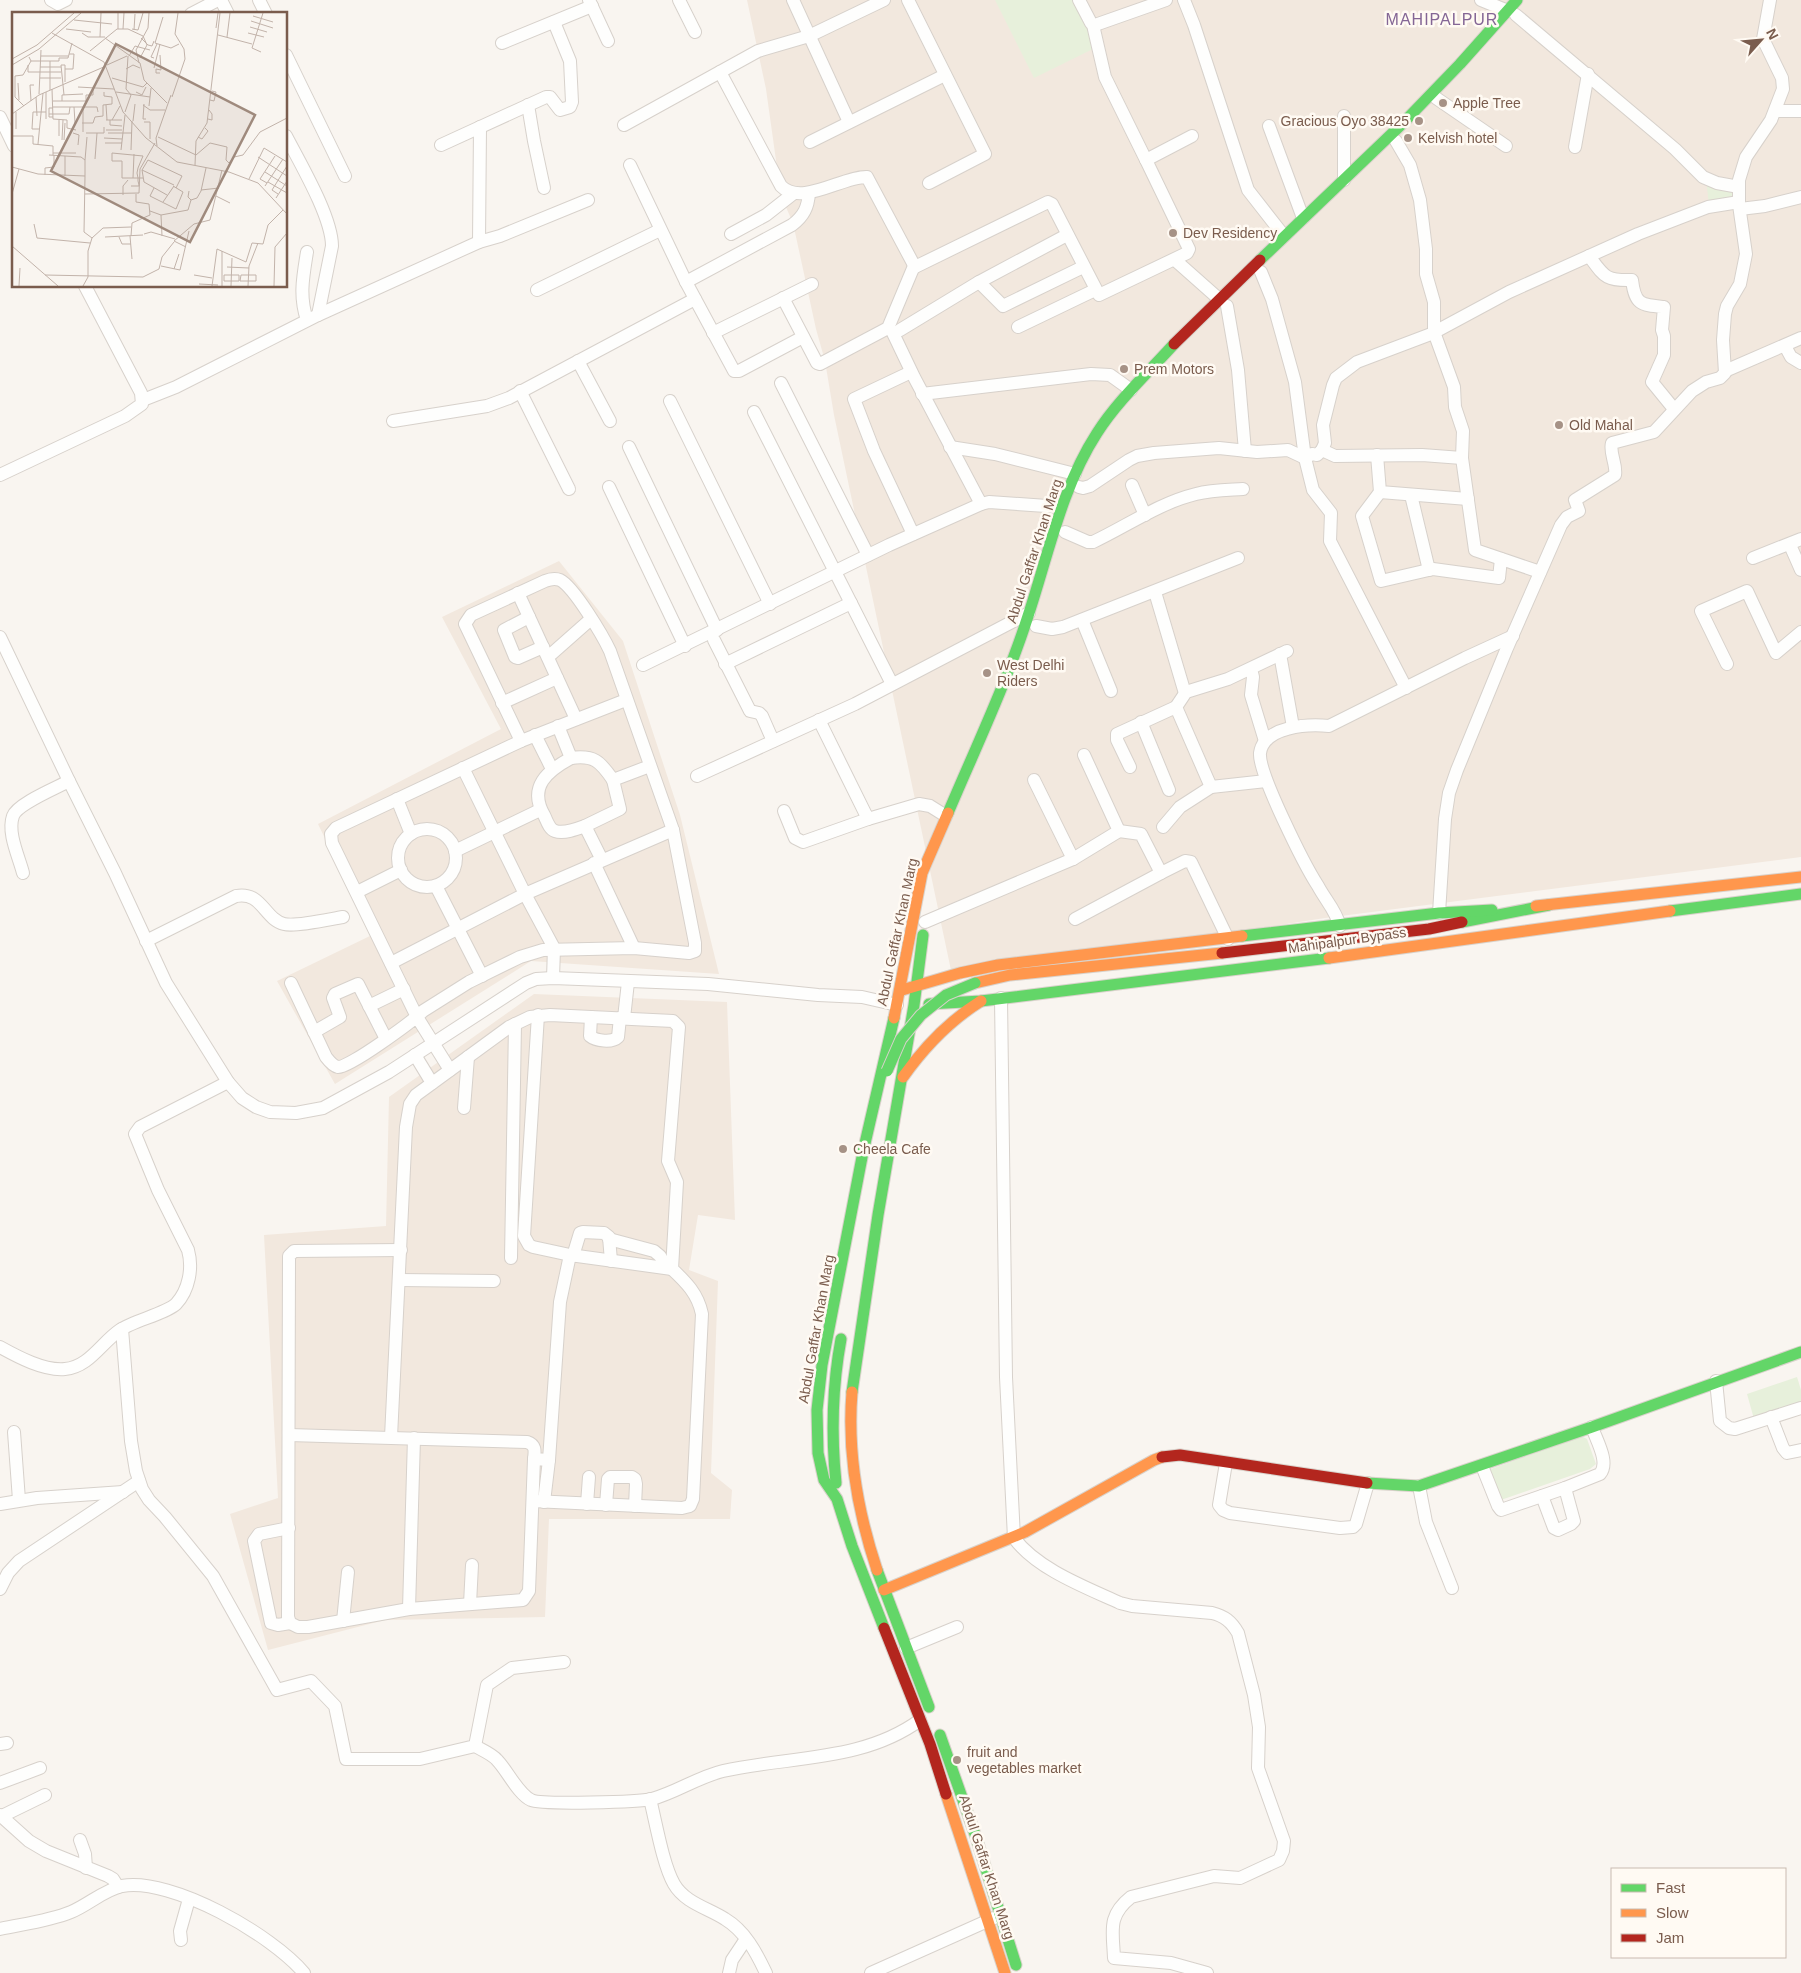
<svg xmlns="http://www.w3.org/2000/svg" width="1801" height="1973" font-family="Arial,sans-serif">
	<style>
		.residential { fill: #f2e8de }
		.green { fill: #e7f0db }
		.lines { fill: none; stroke-linecap: round; stroke-linejoin: round }
		.street-casing { stroke: #d7d1cb; stroke-width: 14 }
		.fast-casing { stroke: #d9d2cb; stroke-width: 13 }
		.slow-casing { stroke: #d9d2cb; stroke-width: 13 }
		.jam-casing { stroke: #d9d2cb; stroke-width: 13 }
		.street { stroke: #fefefd; stroke-width: 12 }
		.fast { stroke: #63d668; stroke-width: 11 }
		.slow { stroke: #ff974d; stroke-width: 11 }
		.jam { stroke: #b3261e; stroke-width: 11 }
		.fast-bridge-casing { stroke: #dad1cc; stroke-width: 13; stroke-linecap: butt }
		.fast-bridge { stroke: #63d668; stroke-width: 11 }
		.poi-dot { fill: #a69286; stroke: #fffaf3; stroke-width: 2 }
		.labels { text-anchor: middle; stroke-width: 5; stroke-linejoin: round; paint-order: stroke }
		.poi-label { font-size: 14px; fill: #7a5c4d; stroke: #fffaf3; text-anchor: start }
		.street-label { font-size: 14px; fill: #7a5c4d; stroke: #fffaf3 }
		.quarter-label { font-size: 16px; letter-spacing: 1px; fill: #846695; stroke: #fffaf3 }
		.inset-road { fill: none; stroke: #c2b3aa; stroke-width: 1 }
		.view { fill: #9f8a7d; fill-opacity: 0.15; stroke: #9f8a7d; stroke-width: 2.5 }
		.inset-edge { fill: none; stroke: #7a5c4d; stroke-width: 2.5 }
	</style>
	<rect width="100%" height="100%" fill="#f9f5f0"/>
	<g class="residential">
		<polygon points="747,0 1801,0 1801,857 1325,918 952,975 834,415 825,361 816,329 793,223 781,196 766,89"/>
		<polygon points="559,561 623,641 680,815 719,974 531,961 335,1084 277,981 372,935 318,824 501,729 442,617"/>
		<polygon points="534,994 727,1002 735,1220 698,1215 689,1270 718,1281 711,1473 732,1490 730,1519 549,1519 545,1617 385,1620 268,1650 230,1514 278,1498 264,1235 386,1226 389,1097"/>
	</g>
	<g class="green">
		<polygon points="995,0 1077,0 1099,46 1034,78"/>
		<polygon points="1706,179 1738,180 1737,201 1709,205"/>
		<polygon points="1797,1377 1801,1390 1801,1403 1754,1419 1747,1394"/>
		<polygon points="1581,1436 1587,1439 1596,1464 1590,1469 1498,1501 1491,1495 1491,1469"/>
	</g>
	<g class="lines">
		<defs>
			<g id="street">
				<polyline points="51,0 58,4 66,0"/>
				<polyline points="221,0 228,14"/>
				<polyline points="259,0 266,14"/>
				<polyline points="589,0 608,41"/>
				<polyline points="679,0 695,32"/>
				<polyline points="793,0 849,122"/>
				<polyline points="908,0 985,154 929,183"/>
				<polyline points="1079,0 1091,23 1095,25 1166,0"/>
				<polyline points="1184,0 1194,25 1248,190 1284,236"/>
				<polyline points="1481,0 1508,11"/>
				<polyline points="191,14 218,0"/>
				<polyline points="1516,15 1675,149 1703,177 1717,183 1739,187"/>
				<polyline points="1093,25 1105,77 1146,160"/>
				<polyline points="502,43 592,6"/>
				<polyline points="286,55 345,176"/>
				<path d="M720,72L781,186C801,207 843,176 867,177L915,267L1048,202L1052,204L1099,295L1187,253L1189,249L1146,160L1192,136"/>
				<polyline points="1436,98 1506,146"/>
				<polyline points="528,105 534,141 544,188"/>
				<polyline points="1775,111 1801,111"/>
				<polyline points="0,117 14,146"/>
				<polyline points="624,125 758,51 809,36 884,0"/>
				<polyline points="1269,126 1303,218"/>
				<polyline points="1396,141 1410,165 1420,200 1426,249 1426,274 1434,302 1434,332 1454,387 1455,407 1463,431 1462,458 1475,550 1540,572"/>
				<polyline points="810,142 945,75"/>
				<polyline points="441,145 546,97 550,97 560,110 570,107 572,102 570,61 554,22"/>
				<polyline points="1575,147 1588,74"/>
				<polyline points="630,165 686,282 734,371 739,371 803,337"/>
				<polyline points="1344,180 1344,116"/>
				<polyline points="1740,209 1765,206 1801,197"/>
				<polyline points="731,234 766,215 794,193"/>
				<polyline points="479,242 480,127"/>
				<path d="M1589,256C1604,276 1605,281 1632,280C1635,305 1641,305 1664,307L1662,330L1664,336V355L1652,382L1674,409"/>
				<polyline points="1175,260 1219,299"/>
				<polyline points="1261,272 1272,299 1295,382 1305,458 1313,490 1331,513 1330,541 1406,688"/>
				<path d="M686,282L792,225C804,216 808,207 809,193"/>
				<polyline points="979,282 1003,306 1083,267"/>
				<polyline points="537,290 660,230"/>
				<polyline points="783,298 817,363 820,364 888,328 914,266"/>
				<polyline points="1227,306 1238,370 1245,451"/>
				<polyline points="318,315 479,242 500,236 588,200"/>
				<path d="M307,320C299,296 303,277 307,252"/>
				<polyline points="1018,327 1095,290"/>
				<polyline points="888,328 892,331 914,377 981,504"/>
				<polyline points="900,330 979,282 1067,235"/>
				<polyline points="713,333 812,284"/>
				<polyline points="1785,346 1791,357 1801,363"/>
				<polyline points="578,361 610,421"/>
				<polyline points="1725,371 1801,338"/>
				<polyline points="911,372 854,399 874,451 913,534"/>
				<polyline points="781,383 868,555"/>
				<polyline points="520,391 569,489"/>
				<polyline points="922,394 1091,374 1110,375 1131,390"/>
				<path d="M143,400L176,387L318,315L332,246C332,217 300,163 286,136"/>
				<polyline points="670,401 770,604"/>
				<polyline points="754,412 892,684"/>
				<polyline points="393,421 487,406 509,398 695,299"/>
				<polyline points="629,447 717,630"/>
				<polyline points="950,447 995,454 1075,474"/>
				<polyline points="1322,450 1335,456 1422,455 1462,458"/>
				<polyline points="1377,455 1380,492 1468,499"/>
				<polyline points="0,475 125,416 142,404 141,393 85,286"/>
				<polyline points="1132,485 1145,515"/>
				<polyline points="609,487 685,646"/>
				<polyline points="1079,487 1083,488 1090,486 1129,460 1137,456 1154,453 1219,448 1257,452 1288,450 1305,458 1312,454 1317,455 1322,450 1325,443 1323,425 1333,385 1336,378 1357,362 1431,334 1509,292 1638,234 1708,207 1739,202"/>
				<polyline points="1380,492 1362,516 1381,581 1433,569 1499,578 1501,559"/>
				<polyline points="1411,495 1429,570"/>
				<path d="M1065,532L1088,542H1093C1127,526 1159,503 1196,494C1211,490 1227,490 1243,489"/>
				<polyline points="1790,545 1801,570"/>
				<polyline points="1753,558 1801,539"/>
				<polyline points="1155,592 1184,690 1186,692"/>
				<polyline points="518,593 576,719"/>
				<polyline points="529,617 504,630 515,657 518,658 543,647"/>
				<polyline points="1082,620 1111,691"/>
				<polyline points="1036,626 1052,629 1063,627 1238,558"/>
				<polyline points="0,637 69,781 115,873 166,983 228,1082 242,1098 256,1107 270,1112 296,1113 323,1108 389,1072 526,983 536,979 553,978 708,984 818,995 862,997 897,1005"/>
				<polyline points="714,640 750,711 759,713 762,716 773,741"/>
				<polyline points="1280,654 1293,727"/>
				<polyline points="548,657 591,619"/>
				<polyline points="725,664 851,603"/>
				<polyline points="1727,664 1701,611 1747,591 1776,653 1801,632"/>
				<polyline points="643,665 889,545 981,504 989,502 1061,507"/>
				<polyline points="1251,669 1253,677 1251,695 1265,741"/>
				<polyline points="502,703 557,678"/>
				<polyline points="1176,707 1186,692 1228,679 1287,651"/>
				<polyline points="819,720 868,819 919,804 930,806 946,816"/>
				<polyline points="1141,722 1169,790"/>
				<path d="M558,726L571,758C547,771 528,787 544,815C547,821 549,829 555,831C564,834 577,829 585,826"/>
				<polyline points="535,735 552,769"/>
				<polyline points="521,741 626,700"/>
				<path d="M571,758C594,755 600,761 613,780L650,766"/>
				<polyline points="1130,767 1117,740 1117,734 1176,707 1211,787"/>
				<polyline points="463,768 525,894 554,948 553,978"/>
				<polyline points="697,776 855,704 1029,613"/>
				<polyline points="1034,780 1073,859"/>
				<polyline points="397,799 411,834"/>
				<polyline points="784,811 795,838 803,842 868,819"/>
				<polyline points="1163,827 1180,807 1211,787 1266,781"/>
				<circle cx="427" cy="858" r="29"/>
				<polyline points="1119,831 1141,834 1161,873 1185,861 1191,862 1228,939"/>
				<polyline points="455,851 540,810"/>
				<polyline points="602,860 585,826 620,809 613,780"/>
				<polyline points="594,863 634,948"/>
				<path d="M23,873C19,857 7,833 13,816C17,804 56,788 69,781"/>
				<polyline points="436,886 482,976"/>
				<polyline points="357,892 401,870"/>
				<path d="M1439,913L1445,819L1449,793L1457,770L1507,648L1561,525L1567,517L1579,511L1575,500L1615,475C1617,464 1609,453 1612,443L1654,432L1692,391L1706,382L1720,378L1725,373L1723,340L1725,314L1727,306L1740,284L1746,254L1739,205V180L1746,157L1771,120L1783,89L1782,78L1763,39L1770,0"/>
				<polyline points="1075,919 1161,873"/>
				<polyline points="925,922 1073,859 1119,831 1084,755"/>
				<path d="M1340,926C1335,909 1326,901 1318,886C1305,866 1258,773 1260,753C1264,726 1308,724 1329,726L1465,658L1513,636"/>
				<path d="M146,941L236,896C262,891 264,919 284,924C296,927 330,919 343,917"/>
				<polyline points="391,963 525,894 673,830"/>
				<path d="M291,983L326,1057C329,1061 333,1066 338,1067C349,1068 413,1021 423,1011L469,982L520,957L543,950L634,948L689,953L695,951V943L673,830L610,651C603,636 574,587 560,580C555,578 550,579 545,581L471,615L465,624L521,741L336,828L331,834L332,843L417,1017L450,1070"/>
				<path d="M1001,998L1006,1377L1014,1538C1037,1569 1085,1587 1120,1603L1132,1606L1212,1613C1224,1616 1231,1621 1238,1633L1254,1695L1259,1727L1258,1768L1284,1841L1283,1851L1279,1860L1240,1878L1214,1876L1131,1897C1107,1916 1113,1931 1114,1958L1171,1963L1207,1973"/>
				<polyline points="369,1006 404,989"/>
				<polyline points="538,1015 524,1236 529,1245 533,1247 570,1255 672,1269"/>
				<path d="M591,1017L590,1036C596,1041 612,1043 618,1037L620,1018"/>
				<polyline points="624,1018 628,982"/>
				<polyline points="314,1032 340,1017 333,998 335,994 358,984 386,1039"/>
				<polyline points="415,1055 432,1083"/>
				<polyline points="464,1108 468,1057"/>
				<polyline points="609,1239 654,1251 660,1256 667,1268"/>
				<polyline points="401,1250 294,1251 289,1256 288,1617 290,1623 298,1627 308,1627 409,1609 523,1600 529,1591 534,1459"/>
				<polyline points="573,1256 580,1233 583,1232 604,1233 609,1237 611,1261"/>
				<polyline points="511,1258 515,1024"/>
				<polyline points="399,1280 494,1281"/>
				<polyline points="122,1329 131,1441 136,1471 142,1489 149,1500 165,1517 213,1576 277,1690 311,1681 335,1706 346,1759 420,1759 475,1746 487,1685 512,1668 564,1662"/>
				<path d="M0,1347C18,1357 44,1371 65,1369C89,1367 101,1343 120,1330C133,1321 167,1313 176,1304C189,1290 193,1268 188,1250L158,1190L135,1134L140,1127L228,1082"/>
				<polyline points="1716,1381 1720,1421 1729,1428 1735,1429 1801,1408"/>
				<polyline points="1771,1417 1783,1448 1787,1453 1801,1450"/>
				<polyline points="14,1432 19,1500"/>
				<path d="M289,1435L527,1442C536,1445 535,1451 534,1459L549,1460"/>
				<path d="M391,1437L406,1127L410,1104L416,1095L509,1027L530,1017L550,1015L673,1021L679,1027L668,1161L677,1182L672,1269C686,1282 698,1294 702,1314L693,1499L690,1506L682,1508L533,1501"/>
				<polyline points="1226,1463 1219,1505 1223,1510 1230,1513 1340,1528 1353,1527 1356,1524 1368,1483"/>
				<path d="M1482,1466L1498,1506L1501,1510L1565,1488L1600,1474C1610,1462 1596,1440 1592,1427"/>
				<polyline points="1419,1486 1426,1522 1452,1588"/>
				<polyline points="1542,1496 1554,1528 1558,1530 1571,1524 1574,1521 1565,1488"/>
				<polyline points="544,1502 549,1460 560,1302 570,1255"/>
				<polyline points="0,1504 37,1498 123,1492"/>
				<polyline points="587,1504 589,1477"/>
				<polyline points="606,1505 608,1479 610,1477 632,1477 635,1479 636,1484 635,1506"/>
				<polyline points="289,1528 259,1534 254,1541 271,1623 278,1625 290,1623"/>
				<polyline points="0,1589 8,1573 19,1561 139,1481"/>
				<polyline points="470,1604 472,1565"/>
				<polyline points="409,1609 414,1438"/>
				<polyline points="343,1621 348,1572"/>
				<polyline points="906,1648 957,1627"/>
				<polyline points="0,1744 7,1743"/>
				<path d="M475,1746C482,1750 492,1754 497,1760C507,1770 518,1794 531,1800C541,1805 640,1802 652,1799C677,1792 698,1777 723,1771C789,1756 863,1762 920,1720"/>
				<polyline points="0,1783 40,1768"/>
				<path d="M650,1799C656,1823 663,1865 674,1884C685,1903 708,1908 725,1919C745,1931 756,1952 766,1973"/>
				<polyline points="0,1815 29,1841 46,1851 108,1876 113,1879 118,1887"/>
				<polyline points="2,1816 45,1795"/>
				<polyline points="80,1840 85,1854 86,1868"/>
				<path d="M0,1929C23,1924 49,1921 71,1912C88,1905 104,1890 122,1886C172,1877 272,1935 304,1973"/>
				<polyline points="181,1940 180,1931 189,1899"/>
				<polyline points="729,1973 732,1960 746,1939"/>
				<polyline points="871,1973 994,1918"/>
			</g>
			<g id="fast">
				<polyline points="1260,260 1403,123 1460,64 1517,0"/>
				<path d="M948,813C976,747 1007,682 1029,613C1049,552 1062,487 1097,433C1118,400 1148,373 1174,344"/>
				<polyline points="1670,911 1801,894"/>
				<polyline points="1462,922 1549,905"/>
				<polyline points="1242,936 1439,913 1492,910"/>
				<polyline points="929,1004 981,1001 1329,958"/>
				<polyline points="852,1392 878,1215 914,1005 923,935"/>
				<path d="M836,1483C831,1434 832,1388 841,1339"/>
				<polyline points="1367,1483 1419,1486 1592,1427 1801,1352"/>
				<polyline points="877,1570 929,1707"/>
				<polyline points="884,1628 852,1546 837,1499 824,1480 818,1453 817,1410 822,1365 863,1152 894,1018"/>
				<polyline points="940,1735 976,1837 1016,1965"/>
			</g>
			<g id="slow">
				<polyline points="1536,906 1801,877"/>
				<polyline points="1329,958 1670,911"/>
				<polyline points="975,983 1010,975 1222,953"/>
				<polyline points="902,990 960,973 998,965 1242,936"/>
				<polyline points="894,1018 922,873 948,813"/>
				<path d="M903,1077C925,1046 949,1021 981,1001"/>
				<path d="M852,1392C847,1453 858,1513 877,1570"/>
				<polyline points="884,1590 1025,1532 1154,1460 1162,1457"/>
				<polyline points="946,1794 1005,1973"/>
			</g>
			<g id="jam">
				<polyline points="1174,344 1260,260"/>
				<polyline points="1222,953 1429,929 1462,922"/>
				<polyline points="1162,1457 1180,1455 1367,1483"/>
				<polyline points="884,1628 930,1744 946,1794"/>
			</g>
		</defs>
		<use href="#street" class="street-casing"/>
		<use href="#fast" class="fast-casing"/>
		<use href="#slow" class="slow-casing"/>
		<use href="#jam" class="jam-casing"/>
		<use href="#street" class="street"/>
		<use href="#fast" class="fast"/>
		<use href="#slow" class="slow"/>
		<use href="#jam" class="jam"/>
		<defs>
			<polyline id="fast-bridge" points="887,1071 901,1039 921,1015 946,995 975,983"/>
		</defs>
		<use href="#fast-bridge" class="fast-bridge-casing"/>
		<use href="#fast-bridge" class="fast-bridge"/>
	</g>
	<g class="poi-dot">
		<circle cx="1443" cy="103" r="5"/>
		<circle cx="1419" cy="121" r="5"/>
		<circle cx="1408" cy="138" r="5"/>
		<circle cx="1173" cy="233" r="5"/>
		<circle cx="1124" cy="369" r="5"/>
		<circle cx="1559" cy="425" r="5"/>
		<circle cx="987" cy="673" r="5"/>
		<circle cx="843" cy="1149" r="5"/>
		<circle cx="957" cy="1760" r="5"/>
	</g>
	<g class="labels">
		<g class="poi-label">
			<text x="1453" y="108">Apple Tree</text>
			<text x="1409" y="126" text-anchor="end">Gracious Oyo 38425</text>
			<text x="1418" y="143">Kelvish hotel</text>
			<text x="1183" y="238">Dev Residency</text>
			<text x="1134" y="374">Prem Motors</text>
			<text x="1569" y="430">Old Mahal</text>
			<text x="997" y="670">West Delhi<tspan x="997" dy="16">Riders</tspan></text>
			<text x="853" y="1154">Cheela Cafe</text>
			<text x="967" y="1757">fruit and<tspan x="967" dy="16">vegetables market</tspan></text>
		</g>
		<g class="street-label">
			<text transform="translate(1034 551) rotate(-72)" y="5">Abdul Gaffar Khan Marg</text>
			<text transform="translate(897 932) rotate(-78)" y="5">Abdul Gaffar Khan Marg</text>
			<text transform="translate(1347 940) rotate(-8)" y="5">Mahipalpur Bypass</text>
			<text transform="translate(816 1329) rotate(-80)" y="5">Abdul Gaffar Khan Marg</text>
			<text transform="translate(987 1867) rotate(72)" y="5">Abdul Gaffar Khan Marg</text>
		</g>
		<g class="quarter-label">
			<text x="1442" y="25">MAHIPALPUR</text>
		</g>
	</g>
	<g transform="translate(12 12)">
		<rect width="275" height="275" fill="#f9f5f0"/>
		<path class="inset-road" d="M241,4L261,10M151,5L143,31L159,36L167,32M62,8L100,12M239,9L261,16M238,15L255,20M204,16L206,1M54,17L79,20M106,17V1M111,17L112,1M120,17L126,18L131,1M122,18L123,2M40,21L92,50L111,100L134,126L165,150L217,160L246,171L275,202M70,21L76,25H93M236,21L252,25M206,23L240,32M88,25L89,1M215,25L218,1M93,26L128,51L132,68L155,91M129,26L136,33L140,34L142,29M78,39L105,17H116L131,24M249,40L240,36L251,1M29,44H56M117,44L123,34L138,38M17,45L19,49H47V46H56L60,31M128,46L135,33L131,24M142,46L139,45L145,32M0,47L25,33L62,1M127,51L124,38L136,16L137,1M0,53L27,37L69,1M16,53V60H49M95,53L115,44M28,55H49M142,56L148,32M53,57H61L62,42H57M114,57L121,53L128,56M148,61H144V57L149,58L148,43M28,66H49M100,66L131,75L135,71M6,71L7,88M66,75L102,77M40,77L41,107L55,108V116L64,118M38,78V49M104,80L138,85M124,80L130,83L134,75M27,82L29,38M52,83L49,53H53V70M24,85L25,104M160,85L173,47L172,37L163,22L166,1M198,88L202,89L204,80L200,79M19,89L18,73H22M41,89H74V83H81V76M50,89V83L71,82M132,92L131,107H134M94,93L95,108M131,93L138,98H153M12,94L3,85V64L11,63L19,49M137,94L139,76M41,95H85L86,100M62,95L63,111M113,100L119,83L114,77L116,44M0,102L27,83L94,54M37,102H57L58,95M41,105H37V96H41M34,107V80M196,107L200,108V102L197,98M94,108H110M98,108V113L110,114M100,108L108,94M121,109L123,92M132,110H138V127M70,111H81L83,105L91,104V93L100,92V85L92,84V80M4,117V100M27,117H20L21,100H34M94,118H110M71,120V95M61,121L67,123L66,133M74,121H92V115M96,121H120M0,124H21V132L41,134V143M47,124V108M146,125L184,143L198,131L215,135L214,148L217,151L222,145L231,143L248,120L275,106M186,125L190,127L196,119L193,116M92,126L110,127M50,128L51,108M52,128L53,111M93,131H110M26,132L31,81M145,134L144,126L159,83M109,138L113,103M119,138L120,109M41,141H64M37,143L69,145L73,148V164M246,145L275,164M83,147L85,121M73,148L75,125M183,153L184,129L195,111L208,1M0,155L26,162L73,164L72,220L80,226L76,239V265L71,274M130,158L162,173M253,160L275,174M33,163V156L42,155V143M53,164V144M121,166L122,142M237,167L252,136L275,150M256,170L275,181M255,171L248,167L263,144M119,174H127V173L126,169V166L125,161L126,156L131,144L100,141V149H110V166H131M253,174L271,147M142,176L138,184L164,197L171,180L161,174M189,178L207,176M0,182L7,157M73,182L127,181L128,157L143,131M266,182L260,178L275,154M111,183V174L116,168M155,183L132,170L130,158L136,148L170,164L164,176M204,184L218,191M264,186L275,169M179,188L185,186L189,179L194,156M151,190L162,174M138,199L149,203L176,198L179,188L176,185L177,179M149,203L150,224M22,212L25,226L78,231M132,222L139,220L163,227M118,224L120,247M119,224L120,211L138,203L137,192L124,190V182M93,225L131,223M107,225L110,232H119M80,226L91,216L119,215M0,234L46,274M174,235L162,229L182,212L198,208L210,158M149,254L168,258L177,219M215,255L237,256M162,257L167,242M33,263L131,265L147,257L150,245L162,230M182,263L200,266M212,263H227V269H212ZM229,263H244V269H228ZM187,272L206,273M7,274L8,256M200,274L205,237L234,250L240,231L251,232L256,213L271,198M210,274V239M219,274L220,246M236,274L237,254L246,231M262,274L263,235L275,221"/>
		<path class="view" d="M104,32L243,103L178,230L39,159Z"/>
		<rect width="275" height="275" class="inset-edge"/>
	</g>
	<rect x="1611" y="1868" width="175" height="90" fill="#fffaf3" stroke="#cabbb1"/>
	<rect x="1621" y="1884" width="25" height="8" fill="#63d668" stroke="#cabbb1"/>
	<text x="1656" y="1893" font-size="15" fill="#7a5c4d">Fast</text>
	<rect x="1621" y="1909" width="25" height="8" fill="#ff974d" stroke="#cabbb1"/>
	<text x="1656" y="1918" font-size="15" fill="#7a5c4d">Slow</text>
	<rect x="1621" y="1934" width="25" height="8" fill="#b3261e" stroke="#cabbb1"/>
	<text x="1656" y="1943" font-size="15" fill="#7a5c4d">Jam</text>
	<g transform="translate(1761 40) rotate(63)" stroke="#fffaf3" stroke-width="4" paint-order="stroke">
	<path d="M0-4L9 19L0 12L-9 19Z" fill="#7a5c4d"/>
	<text y="-8" font-size="14" font-weight="bold" text-anchor="middle" fill="#7a5c4d">N</text>
	</g>
</svg>
